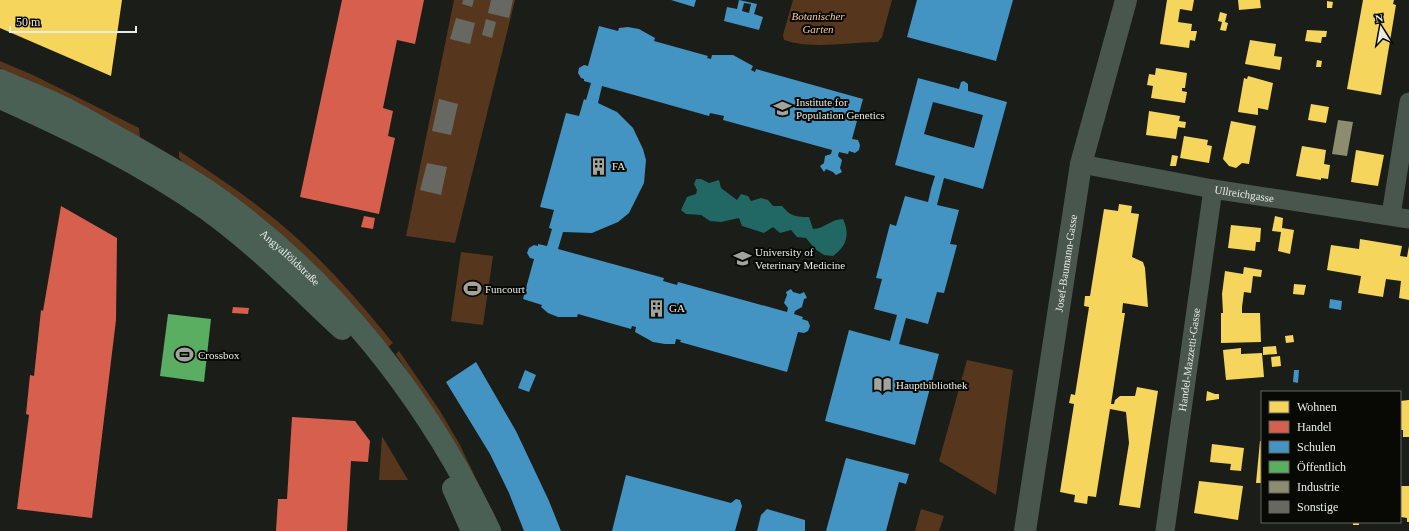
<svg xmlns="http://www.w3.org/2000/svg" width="1409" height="531" font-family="Georgia,serif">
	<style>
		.green { fill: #56371d }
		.water { fill: #216763 }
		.homes { fill: #f6d55c }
		.shops { fill: #d6604d }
		.schools { fill: #4393c3; fill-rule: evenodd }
		.public { fill: #5aae61 }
		.industry { fill: #8c8c6e }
		.building { fill: #676862 }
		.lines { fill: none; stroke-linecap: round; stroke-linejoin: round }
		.minor { stroke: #48564e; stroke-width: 19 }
		.tertiary { stroke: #48564e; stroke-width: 22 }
		.primary { stroke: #4b6054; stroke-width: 22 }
		.labels { text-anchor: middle; stroke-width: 4; stroke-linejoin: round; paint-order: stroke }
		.park-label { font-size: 11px; font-style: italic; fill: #f9c8a5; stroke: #080905 }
		.poi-label { font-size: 11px; fill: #e9ece5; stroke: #080905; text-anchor: start }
		.street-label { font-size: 11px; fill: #e9ece5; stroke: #080905 }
	</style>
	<rect width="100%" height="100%" fill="#1b1d18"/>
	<g class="green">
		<polygon points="454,0 515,0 455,243 406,236"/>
		<path d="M793,0H892L882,37L878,42C847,42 814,50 784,40L783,35Z"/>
		<polygon points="0,61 35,76 139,128 140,137 134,138 0,68"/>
		<path d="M179,151C212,173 245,195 276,220C320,256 357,299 393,343L386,349L183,164L179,157Z"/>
		<polygon points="461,252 493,256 483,325 451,321"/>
		<polygon points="399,351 440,411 460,445 479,485 396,354"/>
		<polygon points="967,360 1013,370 996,495 939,461"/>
		<polygon points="382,436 408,480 379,480"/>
		<polygon points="921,509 944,516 939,531 915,531"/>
	</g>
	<path class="water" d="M696,179H701L709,183L719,180L721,188L737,200L741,194L748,196L751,201L761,198L768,200L773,206H782C790,216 796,217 809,217L813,229C824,229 831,219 843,219C850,234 847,246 833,256L824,255L815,249L806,238L797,237L791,230L780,233L773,227L764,233L742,226L739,218L721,222L710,221L701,215L686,214L681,210L687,197L696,194L697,190L694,184Z"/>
	<g class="homes">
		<polygon points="0,0 122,0 111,76 0,28"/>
		<polygon points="1167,0 1194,0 1192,11 1180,9 1178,22 1192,24 1191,31 1197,31 1195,41 1190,40 1189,48 1160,44"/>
		<polygon points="1238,0 1260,0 1261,8 1239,10"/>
		<polygon points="1363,0 1394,0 1393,4 1396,5 1381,95 1347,89"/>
		<polygon points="1327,1 1333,2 1332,8 1327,8"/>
		<polygon points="1220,12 1227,14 1225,22 1228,23 1226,31 1220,30 1222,22 1218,21"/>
		<polygon points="1307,30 1327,31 1326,37 1322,37 1321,43 1305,41"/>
		<polygon points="1250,40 1276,44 1274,56 1282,57 1280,70 1245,64"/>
		<polygon points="1317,60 1322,61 1321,67 1316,67"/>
		<polygon points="1156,68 1187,73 1185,88 1182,88 1182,91 1187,92 1185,103 1151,98 1153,86 1147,85 1149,74 1155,75"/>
		<polygon points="1248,76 1273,83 1268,110 1258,108 1258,115 1238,112 1244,78 1247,79"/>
		<polygon points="1311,104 1329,107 1326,123 1308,120"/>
		<polygon points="1149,111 1180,116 1179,121 1186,122 1185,128 1178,127 1176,139 1146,135"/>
		<polygon points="1231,121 1256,126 1249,164 1242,163 1236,168 1229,166 1223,159"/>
		<polygon points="1184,136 1208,140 1207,145 1212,146 1209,163 1180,158"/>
		<polygon points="1302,146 1326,150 1324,164 1330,165 1328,179 1321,178 1321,180 1296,176"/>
		<polygon points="1356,150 1384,155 1378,186 1351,182"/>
		<polygon points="1172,155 1178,156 1176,166 1170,166"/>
		<polygon points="1119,204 1132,206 1131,213 1139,214 1132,257 1143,262 1145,268 1148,307 1123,303 1122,313 1125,313 1111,404 1114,404 1115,400 1120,396 1135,396 1137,387 1158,391 1140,508 1119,505 1129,443 1126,412 1110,409 1096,497 1088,496 1087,504 1074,502 1075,495 1060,492 1074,404 1069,403 1071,394 1075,395 1089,307 1084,306 1085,296 1090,296 1104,209 1118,211"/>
		<polygon points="1275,216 1283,218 1282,228 1294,230 1290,254 1278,251 1281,232 1272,231"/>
		<polygon points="1231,225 1261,228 1260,242 1256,242 1255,251 1228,248"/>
		<polygon points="1360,239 1402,246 1400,256 1407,257 1409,246 1409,300 1399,298 1401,281 1386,279 1383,297 1358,293 1361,276 1327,270 1331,245 1359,249"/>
		<polygon points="1244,267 1262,270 1261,277 1253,276 1251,293 1244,292 1242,307 1242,313 1260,313 1261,342 1221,343 1221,313 1223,313 1222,294 1225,271 1243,274"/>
		<polygon points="1294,284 1306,285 1304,295 1293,294"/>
		<polygon points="1293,335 1294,342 1286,343 1285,336"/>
		<polygon points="1276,346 1277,354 1263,355 1263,347"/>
		<polygon points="1241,348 1241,354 1262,353 1264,377 1226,380 1223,350"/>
		<polygon points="1280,356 1281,366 1272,367 1271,357"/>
		<polygon points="1207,391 1215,394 1219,394 1219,399 1206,401"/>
		<polygon points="1409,400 1409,437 1403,437 1403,430 1400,430 1400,401"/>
		<polygon points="1260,441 1262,441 1262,483 1256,483"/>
		<polygon points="1212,444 1244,448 1241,471 1230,470 1231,464 1210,462"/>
		<polygon points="1199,481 1243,486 1238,520 1194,513"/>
		<polygon points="1400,486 1409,486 1409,522 1407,522 1407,518 1401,517 1400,519"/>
		<rect x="1353" y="522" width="6" height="3"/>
	</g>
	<g class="shops">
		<polygon points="342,0 424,0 415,44 397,40 383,108 393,111 388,136 395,138 379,214 300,197"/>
		<polygon points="61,206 117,238 116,320 92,518 17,509 29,415 26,414 30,375 34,376 41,310 43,311"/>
		<polygon points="364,216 375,218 373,229 361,227"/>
		<polygon points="233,307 249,308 248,314 232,313"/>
		<polygon points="292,417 355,421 370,441 368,462 351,461 347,531 276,531 278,499 287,499"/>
	</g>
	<g class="schools">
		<polygon points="671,0 696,0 694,7"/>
		<path d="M739,0L757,4L754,14L763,17L759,30L724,21L727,7L737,9ZM744,3L751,4L749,13L742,11Z"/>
		<polygon points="917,0 1013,0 996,61 907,37"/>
		<polygon points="599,26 618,31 619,28 628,27 639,29 655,38 654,41 708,56 707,58 711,59 712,55 733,55 753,66 751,70 755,72 756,69 863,99 852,139 858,140 860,145 859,150 855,153 849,151 848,154 839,152 838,156 842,160 840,168 842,172 836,175 833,172 826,169 824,172 820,166 824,163 825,156 831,154 832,150 723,120 724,116 710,113 709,116 602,86 598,103 617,112 633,128 643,149 646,160 644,183 629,213 618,222 592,233 563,232 558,249 664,278 663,281 677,285 678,282 787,312 788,308 784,303 787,295 786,292 791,289 793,292 800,294 804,292 807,298 804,299 802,307 795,311 794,314 803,317 802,319 808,321 810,326 808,331 804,333 798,332 787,372 680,342 681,340 676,339 675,344 665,344 653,342 635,332 636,327 632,326 631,329 578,314 577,317 558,317 548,313 541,307 542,305 523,299 534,259 530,258 527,253 529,248 534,245 538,246 538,244 547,246 552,229 549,228 554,210 540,207 566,113 579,116 584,99 586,100 591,83 584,81 584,79 581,78 578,73 579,68 584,65 588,66"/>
		<path d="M918,78L959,89L961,82L964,81L968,84V91L1007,102L983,189L944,178L937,205L959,210L950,244L957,245L944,293L937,292L928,324L906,318L899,344L939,354L915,445L825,421L849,330L890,341L897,315L874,309L882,279L876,278L890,224L896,226L905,196L928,202L931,189L935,176L895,165ZM933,102L983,115L974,148L924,134Z"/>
		<polygon points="1330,299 1342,301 1341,310 1329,308"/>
		<polygon points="476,362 516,431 549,501 561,531 524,531 509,493 490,454 446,382"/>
		<polygon points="525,370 536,375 529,392 518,388"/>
		<polygon points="1294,370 1299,370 1298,383 1293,382"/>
		<polygon points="846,458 909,474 906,484 899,482 886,531 826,531"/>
		<polygon points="626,475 731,503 736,499 740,500 742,506 735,531 612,531"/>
		<polygon points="767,509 805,520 805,531 757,531 761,515"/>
	</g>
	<polygon class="public" points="168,314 211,319 204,382 160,376"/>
	<polygon class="industry" points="1338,120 1353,122 1347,156 1332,154"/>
	<g class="building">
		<polygon points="463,0 474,0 472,7 462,4"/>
		<polygon points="491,0 513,0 509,18 488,13"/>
		<polygon points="456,18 475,23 470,44 450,39"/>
		<polygon points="486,19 496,22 492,38 482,35"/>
		<polygon points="439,99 458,104 451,135 432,131"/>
		<polygon points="427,163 447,167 441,195 420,190"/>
	</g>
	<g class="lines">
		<g class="minor">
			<path id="s1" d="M1081,164L1213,189L1409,219"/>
			<polyline points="1391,215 1409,102"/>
			<path id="s2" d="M1165,531L1213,189"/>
		</g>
		<path class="tertiary" id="s3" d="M1025,531L1081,164L1126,0"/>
		<g class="primary">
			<path id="s4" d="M0,80C18,88 36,95 54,103C79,114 102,129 126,142C156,159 186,176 214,195C333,279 428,400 490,531"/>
			<path d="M0,98C71,130 142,164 206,209C255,244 298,288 342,329"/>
			<polyline points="453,488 472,531"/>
		</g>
	</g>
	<defs>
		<symbol id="school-bare" viewBox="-9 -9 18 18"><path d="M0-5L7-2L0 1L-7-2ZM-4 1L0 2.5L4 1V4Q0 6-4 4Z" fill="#a1a49d" stroke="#080905" stroke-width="2.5" paint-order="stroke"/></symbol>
		<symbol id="building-bare" viewBox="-9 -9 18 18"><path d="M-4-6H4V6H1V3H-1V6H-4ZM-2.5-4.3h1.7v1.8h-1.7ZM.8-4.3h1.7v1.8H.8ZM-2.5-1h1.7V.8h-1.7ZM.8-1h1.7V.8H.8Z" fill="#a1a49d" stroke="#080905" stroke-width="2.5" paint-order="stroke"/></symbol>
		<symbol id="university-bare" viewBox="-9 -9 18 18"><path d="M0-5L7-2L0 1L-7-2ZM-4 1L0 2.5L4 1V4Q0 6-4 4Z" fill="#a1a49d" stroke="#080905" stroke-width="2.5" paint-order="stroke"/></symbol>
		<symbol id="stadium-bare" viewBox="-9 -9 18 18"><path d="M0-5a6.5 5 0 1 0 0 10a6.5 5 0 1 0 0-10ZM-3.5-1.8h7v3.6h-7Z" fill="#a1a49d" stroke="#080905" stroke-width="2.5" paint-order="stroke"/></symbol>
		<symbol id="library-bare" viewBox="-9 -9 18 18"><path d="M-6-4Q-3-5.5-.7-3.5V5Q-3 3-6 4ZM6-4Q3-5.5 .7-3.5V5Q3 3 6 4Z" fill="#a1a49d" stroke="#080905" stroke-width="2.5" paint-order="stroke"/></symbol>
	</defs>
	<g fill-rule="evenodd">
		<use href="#school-bare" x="770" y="96" width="25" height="25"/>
		<use href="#building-bare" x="586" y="154" width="25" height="25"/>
		<use href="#university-bare" x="730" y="246" width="25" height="25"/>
		<use href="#stadium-bare" x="460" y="276" width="25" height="25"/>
		<use href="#building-bare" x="644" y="296" width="25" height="25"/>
		<use href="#stadium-bare" x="172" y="342" width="25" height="25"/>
		<use href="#library-bare" x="870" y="372" width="25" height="25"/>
	</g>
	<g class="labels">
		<g class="park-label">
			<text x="818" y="20">Botanischer<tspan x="818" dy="13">Garten</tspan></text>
		</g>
		<g class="poi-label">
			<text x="796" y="106">Institute for<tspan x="796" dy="13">Population Genetics</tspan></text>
			<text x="612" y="170">FA</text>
			<text x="755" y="256">University of<tspan x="755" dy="13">Veterinary Medicine</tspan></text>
			<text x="485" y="293">Funcourt</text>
			<text x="669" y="312">GA</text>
			<text x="198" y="359">Crossbox</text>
			<text x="896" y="389">Hauptbibliothek</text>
		</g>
		<g class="street-label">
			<text dy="4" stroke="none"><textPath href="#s1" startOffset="166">Ullreichgasse</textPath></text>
			<text dy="4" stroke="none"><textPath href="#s4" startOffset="342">Angyalföldstraße</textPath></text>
			<text dy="4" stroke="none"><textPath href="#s3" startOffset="271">Josef-Baumann-Gasse</textPath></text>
			<text dy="4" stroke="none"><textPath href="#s2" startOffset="173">Handel-Mazzetti-Gasse</textPath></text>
		</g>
	</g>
	<rect x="1261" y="391" width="140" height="132" fill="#080905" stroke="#62645f"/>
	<rect x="1269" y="401" width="20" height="12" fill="#f6d55c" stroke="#62645f"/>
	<text x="1297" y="411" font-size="12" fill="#e9ece5">Wohnen</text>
	<rect x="1269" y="421" width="20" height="12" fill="#d6604d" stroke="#62645f"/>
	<text x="1297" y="431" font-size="12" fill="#e9ece5">Handel</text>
	<rect x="1269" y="441" width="20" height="12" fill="#4393c3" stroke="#62645f"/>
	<text x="1297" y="451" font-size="12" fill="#e9ece5">Schulen</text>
	<rect x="1269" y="461" width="20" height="12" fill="#5aae61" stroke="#62645f"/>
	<text x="1297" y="471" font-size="12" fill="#e9ece5">Öffentlich</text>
	<rect x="1269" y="481" width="20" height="12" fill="#8c8c6e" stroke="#62645f"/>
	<text x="1297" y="491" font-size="12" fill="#e9ece5">Industrie</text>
	<rect x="1269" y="501" width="20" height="12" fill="#676862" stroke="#62645f"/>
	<text x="1297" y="511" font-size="12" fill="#e9ece5">Sonstige</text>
	<g transform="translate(1381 28) rotate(349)" stroke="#080905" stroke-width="3" paint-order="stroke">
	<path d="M0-3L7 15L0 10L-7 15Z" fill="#e9ece5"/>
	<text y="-6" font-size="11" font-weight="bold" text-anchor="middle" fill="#e9ece5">N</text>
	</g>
	<path d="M10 26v6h126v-6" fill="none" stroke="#e9ece5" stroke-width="2"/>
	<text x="16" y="26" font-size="12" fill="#e9ece5" stroke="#080905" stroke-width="3" paint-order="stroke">50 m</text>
</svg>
